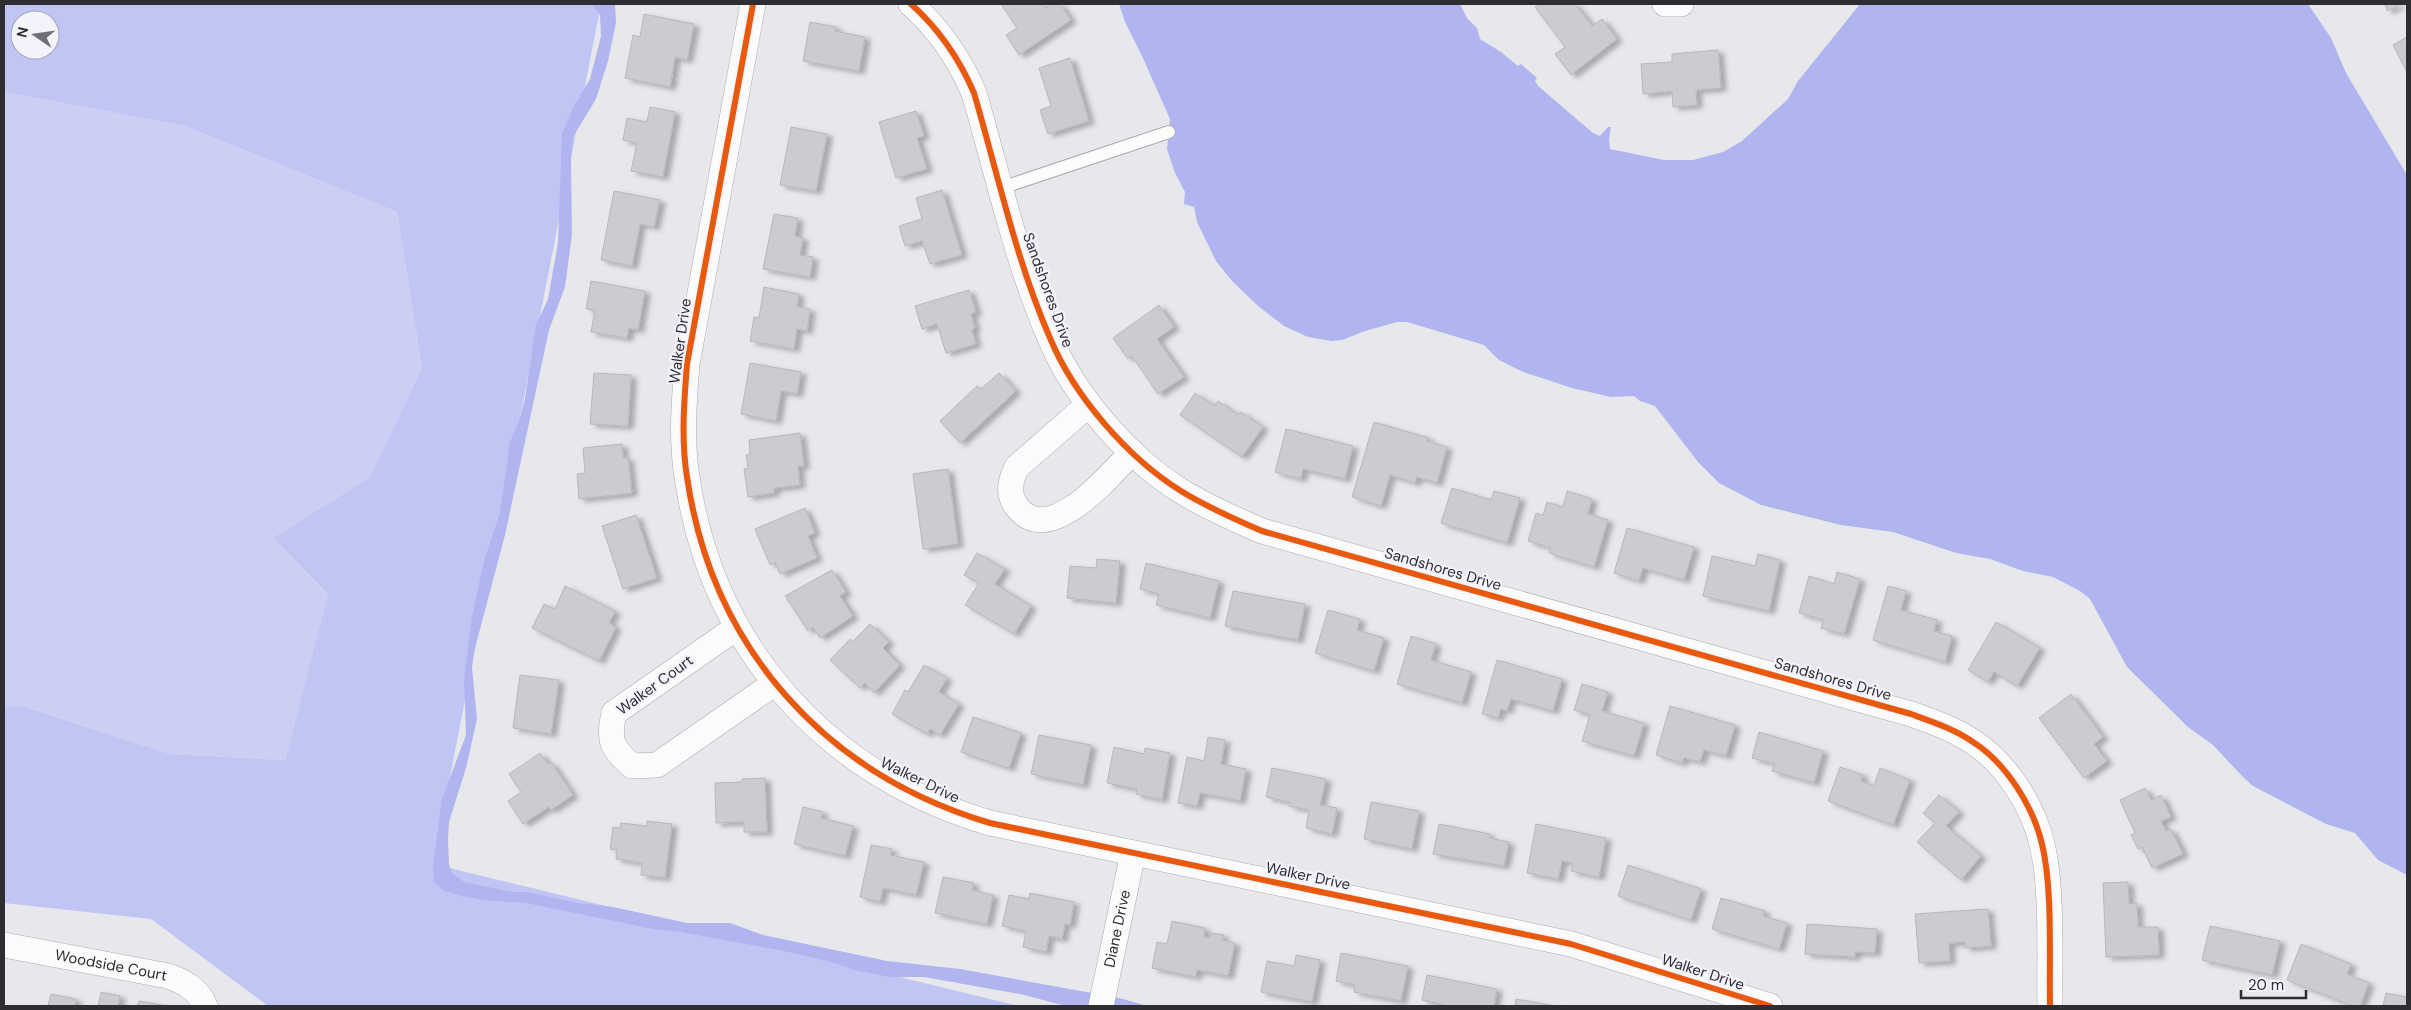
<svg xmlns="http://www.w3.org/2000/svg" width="2411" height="1010" font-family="'DM Sans',sans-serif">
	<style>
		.green { fill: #cccff3 }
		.forest { fill: #c1c5f4; fill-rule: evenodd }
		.water { fill: #b0b5f0 }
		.building { fill: #cbcccf; stroke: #b8b8bc; filter: url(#shadow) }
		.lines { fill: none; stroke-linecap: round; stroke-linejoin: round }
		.lane-casing { stroke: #acacb0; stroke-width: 14 }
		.street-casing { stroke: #acacb0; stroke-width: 26 }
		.lane { stroke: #fbfbfc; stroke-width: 12 }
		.street { stroke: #fbfbfc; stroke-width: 25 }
		.cycleway-casing { stroke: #f2f3fc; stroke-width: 9 }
		.cycleway { stroke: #e8590c; stroke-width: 6 }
		.labels { text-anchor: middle; stroke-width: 4.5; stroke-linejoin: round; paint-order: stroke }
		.street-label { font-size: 15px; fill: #2e2e32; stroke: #f2f3fc }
	</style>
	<defs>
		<filter id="shadow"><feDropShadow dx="5.5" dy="3" stdDeviation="2.5" flood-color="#0004"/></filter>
	</defs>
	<rect width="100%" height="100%" fill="#e7e7ec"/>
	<polygon class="green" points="4,92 185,126 397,212 422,368 370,477 273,538 328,594 285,760 170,754 19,705 4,707"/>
	<path class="forest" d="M4,4H601L433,864L1019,1006H268L151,919L4,903V707L19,705L170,754L285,760L328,594L273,538L370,477L422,368L397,212L185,126L4,92ZM20,20H50V50H20Z"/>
	<g class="water">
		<polygon points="591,4 615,4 616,23 608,61 596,99 573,137 571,160 572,234 565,287 549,330 505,535 474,652 472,668 477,719 466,768 449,822 448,840 449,865 452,873 464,882 513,892 527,892 578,903 613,907 687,923 730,923 763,935 887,961 960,969 1119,998 1148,1006 1066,1006 1020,994 924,977 890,977 854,970 832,962 784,951 681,932 653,929 526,903 483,900 458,895 444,891 434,882 433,864 442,799 466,735 464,680 472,616 484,561 500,513 510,442 520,418 525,399 536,325 548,299 558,243 562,133 573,108 590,79 601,36 600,15"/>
		<polygon points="1119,4 1460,4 1467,18 1477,28 1480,39 1501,52 1518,66 1521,64 1537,78 1535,81 1538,86 1593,133 1600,136 1608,127 1611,127 1609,139 1610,149 1664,160 1693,160 1723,152 1742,141 1788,99 1798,81 1860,4 2308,4 2331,38 2346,73 2407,175 2407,875 2378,860 2355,833 2326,824 2253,786 2243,777 2213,745 2188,727 2127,667 2090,599 2080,591 2053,577 2023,571 1990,559 1956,553 1893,532 1841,525 1761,505 1719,483 1698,462 1655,406 1640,401 1634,396 1611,397 1572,388 1523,372 1499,360 1484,345 1407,322 1397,322 1365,331 1342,340 1332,341 1308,337 1284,326 1258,306 1232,281 1216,261 1197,222 1194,207 1184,204 1185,192 1175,173 1167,149 1170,119 1142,56 1125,22"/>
	</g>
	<g class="building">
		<polygon points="1001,4 1044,4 1047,8 1053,4 1060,4 1071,20 1019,55 1006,35 1017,28"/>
		<polygon points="1540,4 1575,4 1592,26 1602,19 1617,39 1571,75 1555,54 1565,47 1535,7"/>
		<polygon points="2384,4 2400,4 2388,11"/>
		<polygon points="644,14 694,24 687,60 675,57 670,87 625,78 633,35 640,37"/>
		<polygon points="810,22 836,27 835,31 865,37 859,71 803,61"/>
		<polygon points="2407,37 2407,72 2393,45"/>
		<polygon points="1718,50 1721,88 1696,90 1697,105 1673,107 1672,91 1643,94 1641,64 1672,62 1672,54"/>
		<polygon points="1070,58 1089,121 1048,134 1040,110 1051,106 1039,68"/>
		<polygon points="650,107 675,112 663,177 631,171 637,143 623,140 627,118 647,122"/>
		<polygon points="916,111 924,136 917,138 927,169 896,178 879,122"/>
		<polygon points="791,127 827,134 816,191 780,185"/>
		<polygon points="942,190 962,255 930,264 922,241 905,246 899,226 922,219 916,198"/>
		<polygon points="614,191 660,200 654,227 640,224 632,266 601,260"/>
		<polygon points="774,214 798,218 795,236 803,238 800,255 813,257 810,277 763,269"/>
		<polygon points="591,281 645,291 638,330 629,328 627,338 591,332 595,310 586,309"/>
		<polygon points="764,287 799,294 797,307 810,309 807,331 797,329 794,349 750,341 754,317 759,318"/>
		<polygon points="969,290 976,312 971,314 975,328 972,330 976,344 946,353 937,324 922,329 915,306"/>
		<polygon points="1159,305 1174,327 1157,339 1184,377 1158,394 1132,356 1128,359 1113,338"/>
		<polygon points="750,363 801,372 797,394 781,391 776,421 741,414"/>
		<polygon points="594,373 631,375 628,426 590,424"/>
		<polygon points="999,373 1016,391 960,443 940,421 977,386 981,389"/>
		<polygon points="1195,393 1214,406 1218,401 1238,415 1241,412 1263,427 1242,457 1180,415"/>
		<polygon points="1374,422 1429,438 1427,441 1447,447 1437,483 1417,477 1415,483 1390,475 1381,506 1352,497"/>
		<polygon points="1286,429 1353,446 1345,479 1303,469 1301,479 1275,472"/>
		<polygon points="800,433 804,466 798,466 800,485 774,488 774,493 748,497 744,469 748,468 746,455 750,454 749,440"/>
		<polygon points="622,444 623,458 628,458 632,493 579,499 577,474 585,473 583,448"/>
		<polygon points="948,469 958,544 923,549 913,474"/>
		<polygon points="1452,488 1491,500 1494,491 1520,498 1507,543 1441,523"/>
		<polygon points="1567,491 1592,499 1588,514 1608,520 1594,567 1549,553 1551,548 1528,541 1536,513 1543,515 1547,502 1563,507"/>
		<polygon points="805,508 815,533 808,536 817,558 780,574 775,562 770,565 755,529"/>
		<polygon points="636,515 657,578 623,589 602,526"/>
		<polygon points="1627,528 1694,547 1684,580 1643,568 1639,581 1614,573"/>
		<polygon points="977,553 1005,569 995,584 1031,606 1014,634 965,605 979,583 964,575"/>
		<polygon points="1758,554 1780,560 1769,611 1703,596 1712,556 1755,566"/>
		<polygon points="1097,559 1120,561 1116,603 1067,598 1070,566 1096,568"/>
		<polygon points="1146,563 1219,581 1210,618 1156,605 1159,594 1140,589"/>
		<polygon points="832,570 846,592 840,596 853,616 820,638 813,627 808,631 785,596"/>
		<polygon points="1837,572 1860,579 1844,634 1821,628 1824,620 1799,613 1809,576 1834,584"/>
		<polygon points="565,586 615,611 609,623 616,627 599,661 532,628 544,604 555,609"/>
		<polygon points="1888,586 1906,591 1901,610 1937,620 1934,631 1952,636 1945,662 1873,640"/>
		<polygon points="1233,591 1305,604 1298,640 1225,626"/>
		<polygon points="1328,610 1360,619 1357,630 1384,638 1374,671 1315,653"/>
		<polygon points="1996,622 2040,648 2017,686 1994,672 1988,682 1968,670"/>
		<polygon points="870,624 889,642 883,648 900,665 874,693 865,683 860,688 830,660 850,639 852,642"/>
		<polygon points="1411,636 1436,644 1431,660 1471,672 1462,703 1397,684"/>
		<polygon points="1497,660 1562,679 1553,711 1511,699 1507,711 1501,709 1498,718 1482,714"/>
		<polygon points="924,665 947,678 939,692 959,704 940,735 930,729 927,734 892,714 905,690 908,692"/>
		<polygon points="520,675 559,680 551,734 513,728"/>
		<polygon points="1582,684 1608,692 1602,711 1644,723 1634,756 1582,741 1590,715 1574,710"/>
		<polygon points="2071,694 2103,737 2094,744 2107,761 2084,778 2039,718"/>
		<polygon points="1670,706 1735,725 1726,756 1704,750 1700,762 1684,758 1682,763 1656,755"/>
		<polygon points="973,717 1021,733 1009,768 961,752"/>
		<polygon points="1759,732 1823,751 1814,783 1772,771 1775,764 1752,758"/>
		<polygon points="1039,735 1091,745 1083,785 1031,774"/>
		<polygon points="1208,737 1225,740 1221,764 1246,769 1240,801 1200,793 1197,806 1178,803 1187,757 1204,761"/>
		<polygon points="1114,747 1144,754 1145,748 1170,753 1162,800 1136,794 1137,789 1107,783"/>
		<polygon points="540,753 548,764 551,762 573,795 551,810 549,807 523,824 508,801 521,792 509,774"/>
		<polygon points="1840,767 1863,775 1861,781 1874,786 1880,768 1910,780 1893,825 1828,801"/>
		<polygon points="1272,768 1326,779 1320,805 1337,808 1332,834 1306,828 1309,810 1289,806 1290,802 1266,797"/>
		<polygon points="765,778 767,832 744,832 744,822 716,823 715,783 742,782 742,779"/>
		<polygon points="2145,788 2151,800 2161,795 2171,817 2161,821 2166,831 2171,829 2183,854 2152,868 2142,847 2138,849 2131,835 2135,833 2120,800"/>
		<polygon points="1939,795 1959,812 1946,826 1981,856 1961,880 1917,842 1935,823 1923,813"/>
		<polygon points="1371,802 1419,811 1412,849 1364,839"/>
		<polygon points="803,807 823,812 821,818 853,826 845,856 794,844"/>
		<polygon points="647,821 672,824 665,878 641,875 642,863 616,859 617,850 610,849 613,827 620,828 621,823 647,826"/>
		<polygon points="1439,824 1490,834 1489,838 1509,842 1504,866 1433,854"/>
		<polygon points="1536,824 1606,838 1599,877 1571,871 1573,863 1562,861 1558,879 1527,873"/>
		<polygon points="871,845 892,849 890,855 924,862 916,895 883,888 880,902 860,897"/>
		<polygon points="1628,865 1701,889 1691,920 1618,896"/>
		<polygon points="943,877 974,883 972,890 993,895 987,924 935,913"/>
		<polygon points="2128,882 2129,904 2137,903 2138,927 2158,927 2159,955 2106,957 2103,883"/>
		<polygon points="1030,893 1074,902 1070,925 1065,924 1062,939 1049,936 1046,952 1023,947 1026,931 1002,926 1009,895 1029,899"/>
		<polygon points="1721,898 1765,911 1763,916 1787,923 1779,949 1712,929"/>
		<polygon points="1988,909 1991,946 1965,948 1965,942 1949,943 1950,961 1919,963 1915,914"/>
		<polygon points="1172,921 1205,928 1204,937 1210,938 1211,933 1224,935 1222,940 1235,943 1228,976 1197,970 1196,977 1152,968 1157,942 1167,944"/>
		<polygon points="1807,924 1877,929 1875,953 1855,952 1855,957 1805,954"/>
		<polygon points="2210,926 2280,941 2272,975 2202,960"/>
		<polygon points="2301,944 2351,964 2347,974 2369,983 2360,1006 2353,1006 2287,980"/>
		<polygon points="1341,953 1408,966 1401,1001 1354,992 1355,985 1336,981"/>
		<polygon points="1296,955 1320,960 1312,1002 1261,992 1267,961 1294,966"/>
		<polygon points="1427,975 1497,989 1494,1006 1441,1006 1441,1004 1422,1000"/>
		<polygon points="101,992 120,996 118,1006 98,1006"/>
		<polygon points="2386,993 2407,997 2407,1006 2383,1006"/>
		<polygon points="51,994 76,999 75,1006 48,1006"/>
		<polygon points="1516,999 1555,1006 1515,1006"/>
		<polygon points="139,1001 162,1005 162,1006 137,1006"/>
	</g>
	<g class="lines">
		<defs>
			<polyline id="lane" points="1001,188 1169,132"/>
			<g id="street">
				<path d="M753,4L687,364C684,402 681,440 687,477C712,648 825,774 990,823L1571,944L1770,1006"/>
				<path d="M911,4C939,29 959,58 974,93C998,175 1016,260 1050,338C1074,396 1128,458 1181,491C1207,507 1234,519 1262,531L1911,714C1933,722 1954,729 1973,742C2006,763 2033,806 2042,844C2053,890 2049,957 2050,1006"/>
				<polyline points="1665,4 1681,4"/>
				<path d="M1089,404L1017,467C1010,481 1007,494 1017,507C1049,549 1109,476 1132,452"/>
				<path d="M736,628L614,713C608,740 611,748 632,766L657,765L775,683"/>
				<path id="s1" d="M4,945L168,976C185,982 198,989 205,1006"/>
				<path id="s2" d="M1101,1006L1133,853"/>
			</g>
		</defs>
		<use href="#lane" class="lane-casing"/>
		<use href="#street" class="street-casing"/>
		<use href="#lane" class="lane"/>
		<use href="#street" class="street"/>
		<defs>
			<g id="cycleway">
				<path d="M753,4L687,364C684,402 681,440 687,477C712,648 825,774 990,823L1571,944L1770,1006"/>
				<path d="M911,4C939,29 959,58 974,93C998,175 1016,260 1050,338C1074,396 1128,458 1181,491C1207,507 1234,519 1262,531L1911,714C1933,722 1954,729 1973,742C2006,763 2033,806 2042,844C2053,890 2049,957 2050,1006"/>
			</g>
		</defs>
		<use href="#cycleway" class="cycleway-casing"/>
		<use href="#cycleway" class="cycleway"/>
	</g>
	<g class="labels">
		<g class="street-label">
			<text transform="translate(1048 290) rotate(70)" y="5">Sandshores Drive</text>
			<text transform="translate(680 341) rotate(-82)" y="5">Walker Drive</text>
			<text transform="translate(1443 569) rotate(16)" y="5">Sandshores Drive</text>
			<text transform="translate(1833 679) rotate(16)" y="5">Sandshores Drive</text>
			<text transform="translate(655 685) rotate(-36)" y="5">Walker Court</text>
			<text transform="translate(920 780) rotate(26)" y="5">Walker Drive</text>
			<text transform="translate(1308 876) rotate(12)" y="5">Walker Drive</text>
			<text dy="5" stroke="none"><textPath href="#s2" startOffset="79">Diane Drive</textPath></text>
			<text dy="5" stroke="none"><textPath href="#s1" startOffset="109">Woodside Court</textPath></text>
			<text transform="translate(1703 972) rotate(18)" y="5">Walker Drive</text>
		</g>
	</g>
	<rect width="2411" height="1010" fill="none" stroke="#2e2e32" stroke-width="10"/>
	<g transform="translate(35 35) rotate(283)"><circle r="24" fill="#f2f3fc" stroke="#a4a4ab"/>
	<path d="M0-4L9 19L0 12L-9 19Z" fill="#6f6f73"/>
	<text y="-8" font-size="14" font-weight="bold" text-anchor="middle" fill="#2e2e32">N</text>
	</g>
	<path d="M2241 990v8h65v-8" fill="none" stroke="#2e2e32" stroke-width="2.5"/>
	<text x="2248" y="990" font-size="15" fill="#2e2e32" stroke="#f2f3fc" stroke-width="4" paint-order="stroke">20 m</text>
</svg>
